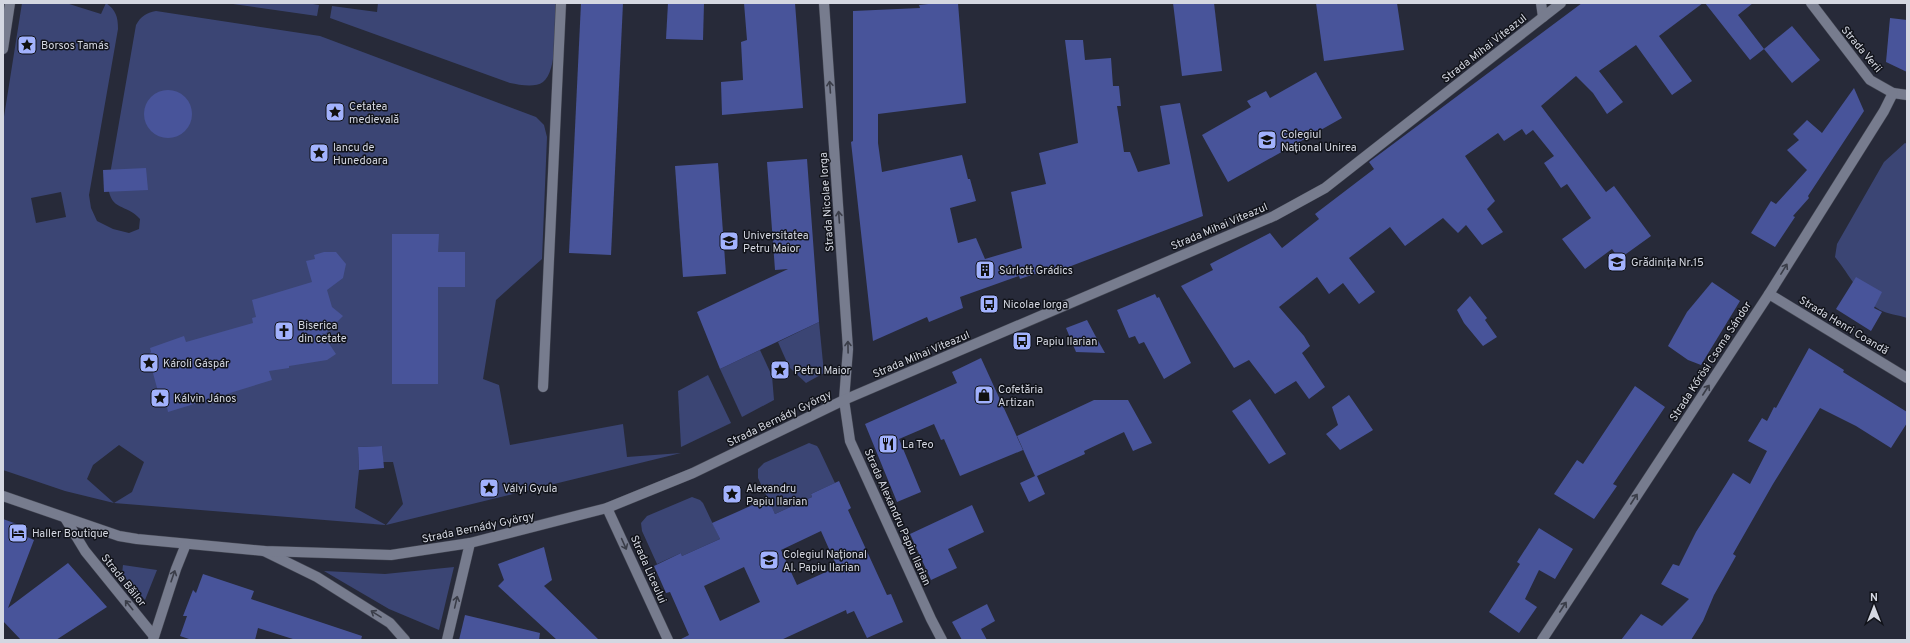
<svg xmlns="http://www.w3.org/2000/svg" width="1910" height="643" font-family="Overpass,sans-serif">
	<style>
		.green { fill: #3b4574; fill-rule: evenodd }
		.building { fill: #48549a; fill-rule: evenodd }
		.lines { fill: none; stroke-linecap: round; stroke-linejoin: round }
		.street-casing { stroke: #434652; stroke-width: 11 }
		.secondary-casing { stroke: #434652; stroke-width: 11 }
		.street { stroke: #777c8e; stroke-width: 10 }
		.secondary { stroke: #777c8e; stroke-width: 10 }
		.oneway { stroke: #3a3d48 }
		.labels { text-anchor: middle; stroke-width: 3; stroke-linejoin: round; paint-order: stroke }
		.poi-label { font-size: 11px; fill: #d4d7e1; stroke: #11131a; text-anchor: start }
		.street-label { font-size: 11px; fill: #d4d7e1; stroke: #11131a }
	</style>
	<rect width="100%" height="100%" fill="#272a39"/>
	<g class="green">
		<path d="M22,3H66L101,14L106,3C116,10 118,17 118,29L89,195L91,208L97,221L113,229L129,233L139,229L140,219C126,203 111,212 108,186L136,25C141,16 146,13 156,11L320,36L536,117L544,125L547,137L542,259L496,300L483,379L499,385L510,445L623,424L627,457L681,453L386,525L114,503L65,491L3,470V123ZM61,192L66,217L36,223L31,198ZM119,445L144,462L132,492L114,503L87,479L93,465ZM382,446L383,462H393L403,504L386,525L355,508L359,470L358,447Z"/>
		<polygon points="226,3 307,3 319,5 317,16"/>
		<path d="M378,3H556C555,21 558,71 543,82C535,88 520,85 510,83L330,18L332,6L377,12Z"/>
		<path d="M1905,143L1907,144V318C1899,315 1887,314 1880,310C1859,297 1850,275 1835,257L1837,244L1884,162Z"/>
		<polygon points="819,322 824,373 806,383 789,367 778,342"/>
		<polygon points="760,350 772,376 774,400 742,417 720,369"/>
		<polygon points="708,375 731,423 681,447 678,391"/>
		<polygon points="809,443 817,446 819,449 835,483 811,494 812,497 775,514 758,478 758,469 764,463"/>
		<polygon points="692,497 700,500 703,503 720,539 682,556 681,553 657,564 642,531 641,523 647,516"/>
		<polygon points="123,565 157,570 145,600 122,574"/>
		<polygon points="454,567 439,630 389,609 324,571 385,574"/>
	</g>
	<g class="building">
		<polygon points="581,3 623,3 611,255 569,253"/>
		<polygon points="668,3 704,3 703,40 666,39"/>
		<polygon points="744,3 795,3 803,108 722,115 721,82 743,80 741,42 747,40"/>
		<polygon points="938,3 958,3 966,103 878,114 878,143 882,172 962,155 968,179 970,179 976,201 950,208 958,243 976,238 985,259 1022,248 1011,192 1046,184 1039,153 1078,143 1065,40 1083,40 1085,60 1111,58 1113,86 1119,86 1121,106 1117,106 1124,152 1130,152 1138,172 1170,164 1160,106 1180,103 1203,216 1050,274 1049,269 1020,279 1019,276 960,297 963,308 929,322 927,317 873,341 851,142 853,141 853,11 920,8 919,5"/>
		<polygon points="1173,3 1214,3 1222,71 1182,76"/>
		<polygon points="1316,3 1397,3 1404,50 1324,61"/>
		<polygon points="1582,3 1703,3 1659,36 1692,81 1672,95 1636,45 1599,71 1623,102 1607,114 1593,93 1576,76 1541,106 1606,192 1614,186 1651,236 1619,259 1612,249 1585,269 1562,239 1591,218 1567,184 1561,188 1544,163 1554,156 1533,130 1526,135 1522,129 1504,141 1498,133 1465,156 1495,201 1487,209 1503,232 1482,245 1466,225 1458,233 1443,218 1405,246 1390,227 1349,258 1375,292 1359,304 1343,283 1329,294 1317,277 1279,307 1304,336 1310,346 1302,353 1325,387 1309,399 1296,381 1275,394 1249,360 1234,368 1181,286 1213,270 1210,264 1270,233 1282,248 1319,219 1315,214 1374,169 1369,162"/>
		<polygon points="1705,3 1753,3 1738,15 1764,49 1750,60"/>
		<polygon points="1890,18 1907,20 1907,72 1886,62"/>
		<polygon points="1792,26 1820,60 1792,83 1764,49"/>
		<polygon points="1316,72 1342,118 1228,182 1202,135 1251,107 1247,101 1266,91 1270,98"/>
		<polygon points="1854,88 1864,111 1808,196 1809,198 1793,216 1795,217 1775,247 1751,233 1771,201 1776,204 1807,170 1787,150 1799,140 1793,134 1807,120 1822,133"/>
		<circle cx="168" cy="114" r="24"/>
		<polygon points="807,159 819,322 720,369 697,312 788,269 775,270 767,162"/>
		<polygon points="718,163 726,274 683,277 675,166"/>
		<polygon points="146,168 148,190 104,192 103,170"/>
		<polygon points="392,234 439,234 438,252 465,252 465,287 438,287 438,384 392,384"/>
		<polygon points="324,252 336,252 346,264 343,278 327,290 332,307 343,316 325,334 322,333 336,354 327,360 289,366 289,368 269,371 272,380 168,412 167,407 162,406 148,355 151,352 150,348 184,336 186,342 253,323 252,318 256,317 252,300 312,282 306,261 315,259 314,255"/>
		<polygon points="1856,277 1882,292 1874,308 1882,312 1871,331 1836,309"/>
		<polygon points="1712,282 1740,301 1701,365 1688,360 1668,346 1687,312"/>
		<polygon points="1155,294 1157,298 1159,297 1191,363 1164,379 1144,342 1139,344 1135,336 1129,338 1117,310"/>
		<polygon points="1470,296 1487,318 1485,320 1497,337 1483,346 1464,323 1457,310"/>
		<polygon points="1087,320 1096,337 1105,353 1076,352 1066,328"/>
		<polygon points="1809,348 1844,370 1843,372 1907,412 1907,423 1891,448 1856,426 1820,408 1773,484 1733,554 1736,556 1714,595 1703,621 1691,640 1621,640 1641,614 1662,626 1689,599 1661,584 1673,564 1679,566 1696,532 1733,473 1750,484 1767,451 1748,441 1762,418 1767,421 1774,407 1776,408"/>
		<polygon points="981,358 1023,450 960,476 944,439 941,440 934,424 899,439 921,492 897,502 865,424 957,383 952,372"/>
		<polygon points="1635,386 1665,407 1613,484 1617,486 1594,519 1554,494 1577,460 1583,464"/>
		<polygon points="1349,395 1373,430 1340,450 1326,434 1338,425 1332,407"/>
		<polygon points="1250,399 1286,454 1269,464 1232,411"/>
		<polygon points="1094,400 1128,400 1152,443 1133,451 1124,432 1084,451 1085,454 1037,476 1045,494 1029,502 1020,483 1035,476 1017,436"/>
		<polygon points="382,446 384,468 359,470 358,447"/>
		<path d="M839,481L851,508L848,510L887,595L891,594L903,622L867,638L854,611L847,614L846,610L781,640H679L689,635L670,592L666,593L654,566L681,553L682,556L720,539L712,523L737,512L768,498L775,514L812,497L811,494ZM821,531L837,567L797,585L781,550ZM744,567L760,602L720,621L704,586Z"/>
		<polygon points="972,505 984,532 948,549 957,568 931,580 910,534"/>
		<polygon points="3,519 28,528 25,536 34,540 8,608 68,563 107,607 56,640 21,640 3,621"/>
		<polygon points="1539,528 1573,549 1555,579 1539,570 1525,599 1537,607 1519,633 1489,612 1520,564 1517,562"/>
		<polygon points="544,547 552,580 544,586 599,640 557,640 498,586 504,580 498,564"/>
		<polygon points="203,574 254,591 251,599 362,636 361,640 296,640 258,628 255,640 192,640 180,636 187,616 183,616 193,590 196,593"/>
		<polygon points="987,604 995,621 981,629 987,640 962,640 952,622"/>
		<polygon points="465,615 540,633 539,640 459,640"/>
	</g>
	<g class="lines">
		<defs>
			<g id="street">
				<polyline points="824,3 848,349 844,400"/>
				<polyline points="1541,3 1543,17"/>
				<polyline points="1811,3 1870,80 1893,93 1907,95"/>
				<polyline points="3,49 10,3"/>
				<polyline points="1769,294 1907,378"/>
				<polyline points="543,387 561,3"/>
				<polyline points="607,508 668,640"/>
				<polyline points="65,518 85,551 153,635"/>
				<polyline points="264,551 317,577 390,623 405,640"/>
				<polyline points="447,640 470,543"/>
				<polyline points="1542,640 1769,294 1884,111 1893,93"/>
			</g>
			<g id="secondary">
				<polyline points="844,400 850,441 931,619 942,640"/>
				<polyline points="3,496 119,536 137,539 264,551 391,555 470,543 607,508 693,473 844,400 1274,216 1325,188 1561,3"/>
				<polyline points="153,640 176,569 186,544"/>
			</g>
		</defs>
		<use href="#street" class="street-casing"/>
		<use href="#secondary" class="secondary-casing"/>
		<use href="#street" class="street"/>
		<use href="#secondary" class="secondary"/>
	</g>
	<defs><path id="oneway-shaft" d="M-6 0H5M1.5-3L5.5 0L1.5 3" fill="none" stroke-width="1.6" stroke-linecap="round" stroke-linejoin="round"/></defs>
	<g class="oneway">
		<use href="#oneway-shaft" transform="translate(830 87) rotate(-94)"/>
		<use href="#oneway-shaft" transform="translate(839 217) rotate(-94)"/>
		<use href="#oneway-shaft" transform="translate(1784 269) rotate(-58)"/>
		<use href="#oneway-shaft" transform="translate(848 347) rotate(-91)"/>
		<use href="#oneway-shaft" transform="translate(1706 390) rotate(-57)"/>
		<use href="#oneway-shaft" transform="translate(1634 499) rotate(-57)"/>
		<use href="#oneway-shaft" transform="translate(624 544) rotate(66)"/>
		<use href="#oneway-shaft" transform="translate(173 576) rotate(-71)"/>
		<use href="#oneway-shaft" transform="translate(456 602) rotate(-77)"/>
		<use href="#oneway-shaft" transform="translate(129 605) rotate(-129)"/>
		<use href="#oneway-shaft" transform="translate(1563 607) rotate(-57)"/>
		<use href="#oneway-shaft" transform="translate(376 614) rotate(-148)"/>
	</g>
	<defs>
		<symbol id="sight-square" viewBox="-11 -11 22 22"><rect x="-9" y="-9" width="18" height="18" rx="4" fill="#a2b2fd" stroke="#11131a"/><path d="M0-6L1.8-2.2L6-1.7L2.9 1.2L3.7 5.4L0 3.3L-3.7 5.4L-2.9 1.2L-6-1.7L-1.8-2.2Z" fill="#111"/></symbol>
		<symbol id="university-square" viewBox="-11 -11 22 22"><rect x="-9" y="-9" width="18" height="18" rx="4" fill="#a2b2fd" stroke="#11131a"/><path d="M0-5L7-2L0 1L-7-2ZM-4 1L0 2.5L4 1V4Q0 6-4 4Z" fill="#111"/></symbol>
		<symbol id="school-square" viewBox="-11 -11 22 22"><rect x="-9" y="-9" width="18" height="18" rx="4" fill="#a2b2fd" stroke="#11131a"/><path d="M0-5L7-2L0 1L-7-2ZM-4 1L0 2.5L4 1V4Q0 6-4 4Z" fill="#111"/></symbol>
		<symbol id="building-square" viewBox="-11 -11 22 22"><rect x="-9" y="-9" width="18" height="18" rx="4" fill="#a2b2fd" stroke="#11131a"/><path d="M-4-6H4V6H1V3H-1V6H-4ZM-2.5-4.3h1.7v1.8h-1.7ZM.8-4.3h1.7v1.8H.8ZM-2.5-1h1.7V.8h-1.7ZM.8-1h1.7V.8H.8Z" fill="#111"/></symbol>
		<symbol id="bus-square" viewBox="-11 -11 22 22"><rect x="-9" y="-9" width="18" height="18" rx="4" fill="#a2b2fd" stroke="#11131a"/><path d="M-5-6H5V4H4V6H2V4H-2V6H-4V4H-5ZM-3.5-4V0h7V-4ZM-3.5 1.2v1.5H-2V1.2ZM2 1.2v1.5H3.5V1.2Z" fill="#111"/></symbol>
		<symbol id="church-square" viewBox="-11 -11 22 22"><rect x="-9" y="-9" width="18" height="18" rx="4" fill="#a2b2fd" stroke="#11131a"/><path d="M-1.2-6h2.4v3.5h3.3v2.4h-3.3V6h-2.4V-.1h-3.3v-2.4h3.3Z" fill="#111"/></symbol>
		<symbol id="shop-square" viewBox="-11 -11 22 22"><rect x="-9" y="-9" width="18" height="18" rx="4" fill="#a2b2fd" stroke="#11131a"/><path d="M-5-2.5h2.3a2.7 3.5 0 0 1 5.4 0H5L5.5 6h-11ZM-1.5-2.5h3a1.5 2.3 0 0 0-3 0Z" fill="#111"/></symbol>
		<symbol id="restaurant-square" viewBox="-11 -11 22 22"><rect x="-9" y="-9" width="18" height="18" rx="4" fill="#a2b2fd" stroke="#11131a"/><path d="M-5-6h1v4h1v-4h1v4h1v-4h1v5L-1.5 .5V6h-2V.5L-5-1ZM5-6V6H3V1.5H1.5Q1.5-4 5-6Z" fill="#111"/></symbol>
		<symbol id="hotel-square" viewBox="-11 -11 22 22"><rect x="-9" y="-9" width="18" height="18" rx="4" fill="#a2b2fd" stroke="#11131a"/><path d="M-6-4.5h1.5V1H6V5H4.5V3h-9V5H-6ZM-4 0a1.8 1.8 0 1 1 3.6 0ZM.5 0V-2.5h3Q6-2.5 6 0Z" fill="#111"/></symbol>
	</defs>
	<g fill-rule="evenodd">
		<use href="#sight-square" x="16" y="34" width="22" height="22"/>
		<use href="#sight-square" x="324" y="101" width="22" height="22"/>
		<use href="#university-square" x="1256" y="129" width="22" height="22"/>
		<use href="#sight-square" x="308" y="142" width="22" height="22"/>
		<use href="#university-square" x="718" y="230" width="22" height="22"/>
		<use href="#school-square" x="1606" y="251" width="22" height="22"/>
		<use href="#building-square" x="974" y="259" width="22" height="22"/>
		<use href="#bus-square" x="978" y="293" width="22" height="22"/>
		<use href="#church-square" x="273" y="320" width="22" height="22"/>
		<use href="#bus-square" x="1011" y="330" width="22" height="22"/>
		<use href="#sight-square" x="138" y="352" width="22" height="22"/>
		<use href="#sight-square" x="769" y="359" width="22" height="22"/>
		<use href="#shop-square" x="973" y="384" width="22" height="22"/>
		<use href="#sight-square" x="149" y="387" width="22" height="22"/>
		<use href="#restaurant-square" x="877" y="433" width="22" height="22"/>
		<use href="#sight-square" x="478" y="477" width="22" height="22"/>
		<use href="#sight-square" x="721" y="483" width="22" height="22"/>
		<use href="#hotel-square" x="7" y="522" width="22" height="22"/>
		<use href="#university-square" x="758" y="549" width="22" height="22"/>
	</g>
	<g class="labels">
		<g class="poi-label">
			<text x="41" y="49">Borsos Tamás</text>
			<text x="349" y="110">Cetatea<tspan x="349" dy="13">medievală</tspan></text>
			<text x="1281" y="138">Colegiul<tspan x="1281" dy="13">Național Unirea</tspan></text>
			<text x="333" y="151">Iancu de<tspan x="333" dy="13">Hunedoara</tspan></text>
			<text x="743" y="239">Universitatea<tspan x="743" dy="13">Petru Maior</tspan></text>
			<text x="1631" y="266">Grădinița Nr.15</text>
			<text x="999" y="274">Súrlott Grádics</text>
			<text x="1003" y="308">Nicolae Iorga</text>
			<text x="298" y="329">Biserica<tspan x="298" dy="13">din cetate</tspan></text>
			<text x="1036" y="345">Papiu Ilarian</text>
			<text x="163" y="367">Károli Gáspár</text>
			<text x="794" y="374">Petru Maior</text>
			<text x="998" y="393">Cofetăria<tspan x="998" dy="13">Artizan</tspan></text>
			<text x="174" y="402">Kálvin János</text>
			<text x="902" y="448">La Teo</text>
			<text x="503" y="492">Vályi Gyula</text>
			<text x="746" y="492">Alexandru<tspan x="746" dy="13">Papiu Ilarian</tspan></text>
			<text x="32" y="537">Haller Boutique</text>
			<text x="783" y="558">Colegiul Național<tspan x="783" dy="13">Al. Papiu Ilarian</tspan></text>
		</g>
		<g class="street-label">
			<text transform="translate(1484 48) rotate(-38)" y="4">Strada Mihai Viteazul</text>
			<text transform="translate(1862 49) rotate(50)" y="4">Strada Verii</text>
			<text transform="translate(826 202) rotate(-94)" y="4">Strada Nicolae Iorga</text>
			<text transform="translate(1219 226) rotate(-23)" y="4">Strada Mihai Viteazul</text>
			<text transform="translate(1844 325) rotate(31)" y="4">Strada Henri Coandă</text>
			<text transform="translate(921 354) rotate(-23)" y="4">Strada Mihai Viteazul</text>
			<text transform="translate(1710 361) rotate(-57)" y="4">Strada Kőrösi Csoma Sándor</text>
			<text transform="translate(779 418) rotate(-26)" y="4">Strada Bernády György</text>
			<text transform="translate(898 517) rotate(66)" y="4">Strada Alexandru Papiu Ilarian</text>
			<text transform="translate(478 527) rotate(-12)" y="4">Strada Bernády György</text>
			<text transform="translate(649 569) rotate(66)" y="4">Strada Liceului</text>
			<text transform="translate(124 580) rotate(51)" y="4">Strada Băilor</text>
		</g>
	</g>
	<rect width="1910" height="643" fill="none" stroke="#d4d7e1" stroke-width="8"/>
	<g transform="translate(1874 607)" stroke="#11131a" stroke-width="3" paint-order="stroke">
	<path d="M0-3L7 15L0 10L-7 15Z" fill="#d4d7e1"/>
	<text y="-6" font-size="11" font-weight="bold" text-anchor="middle" fill="#d4d7e1">N</text>
	</g>
</svg>
